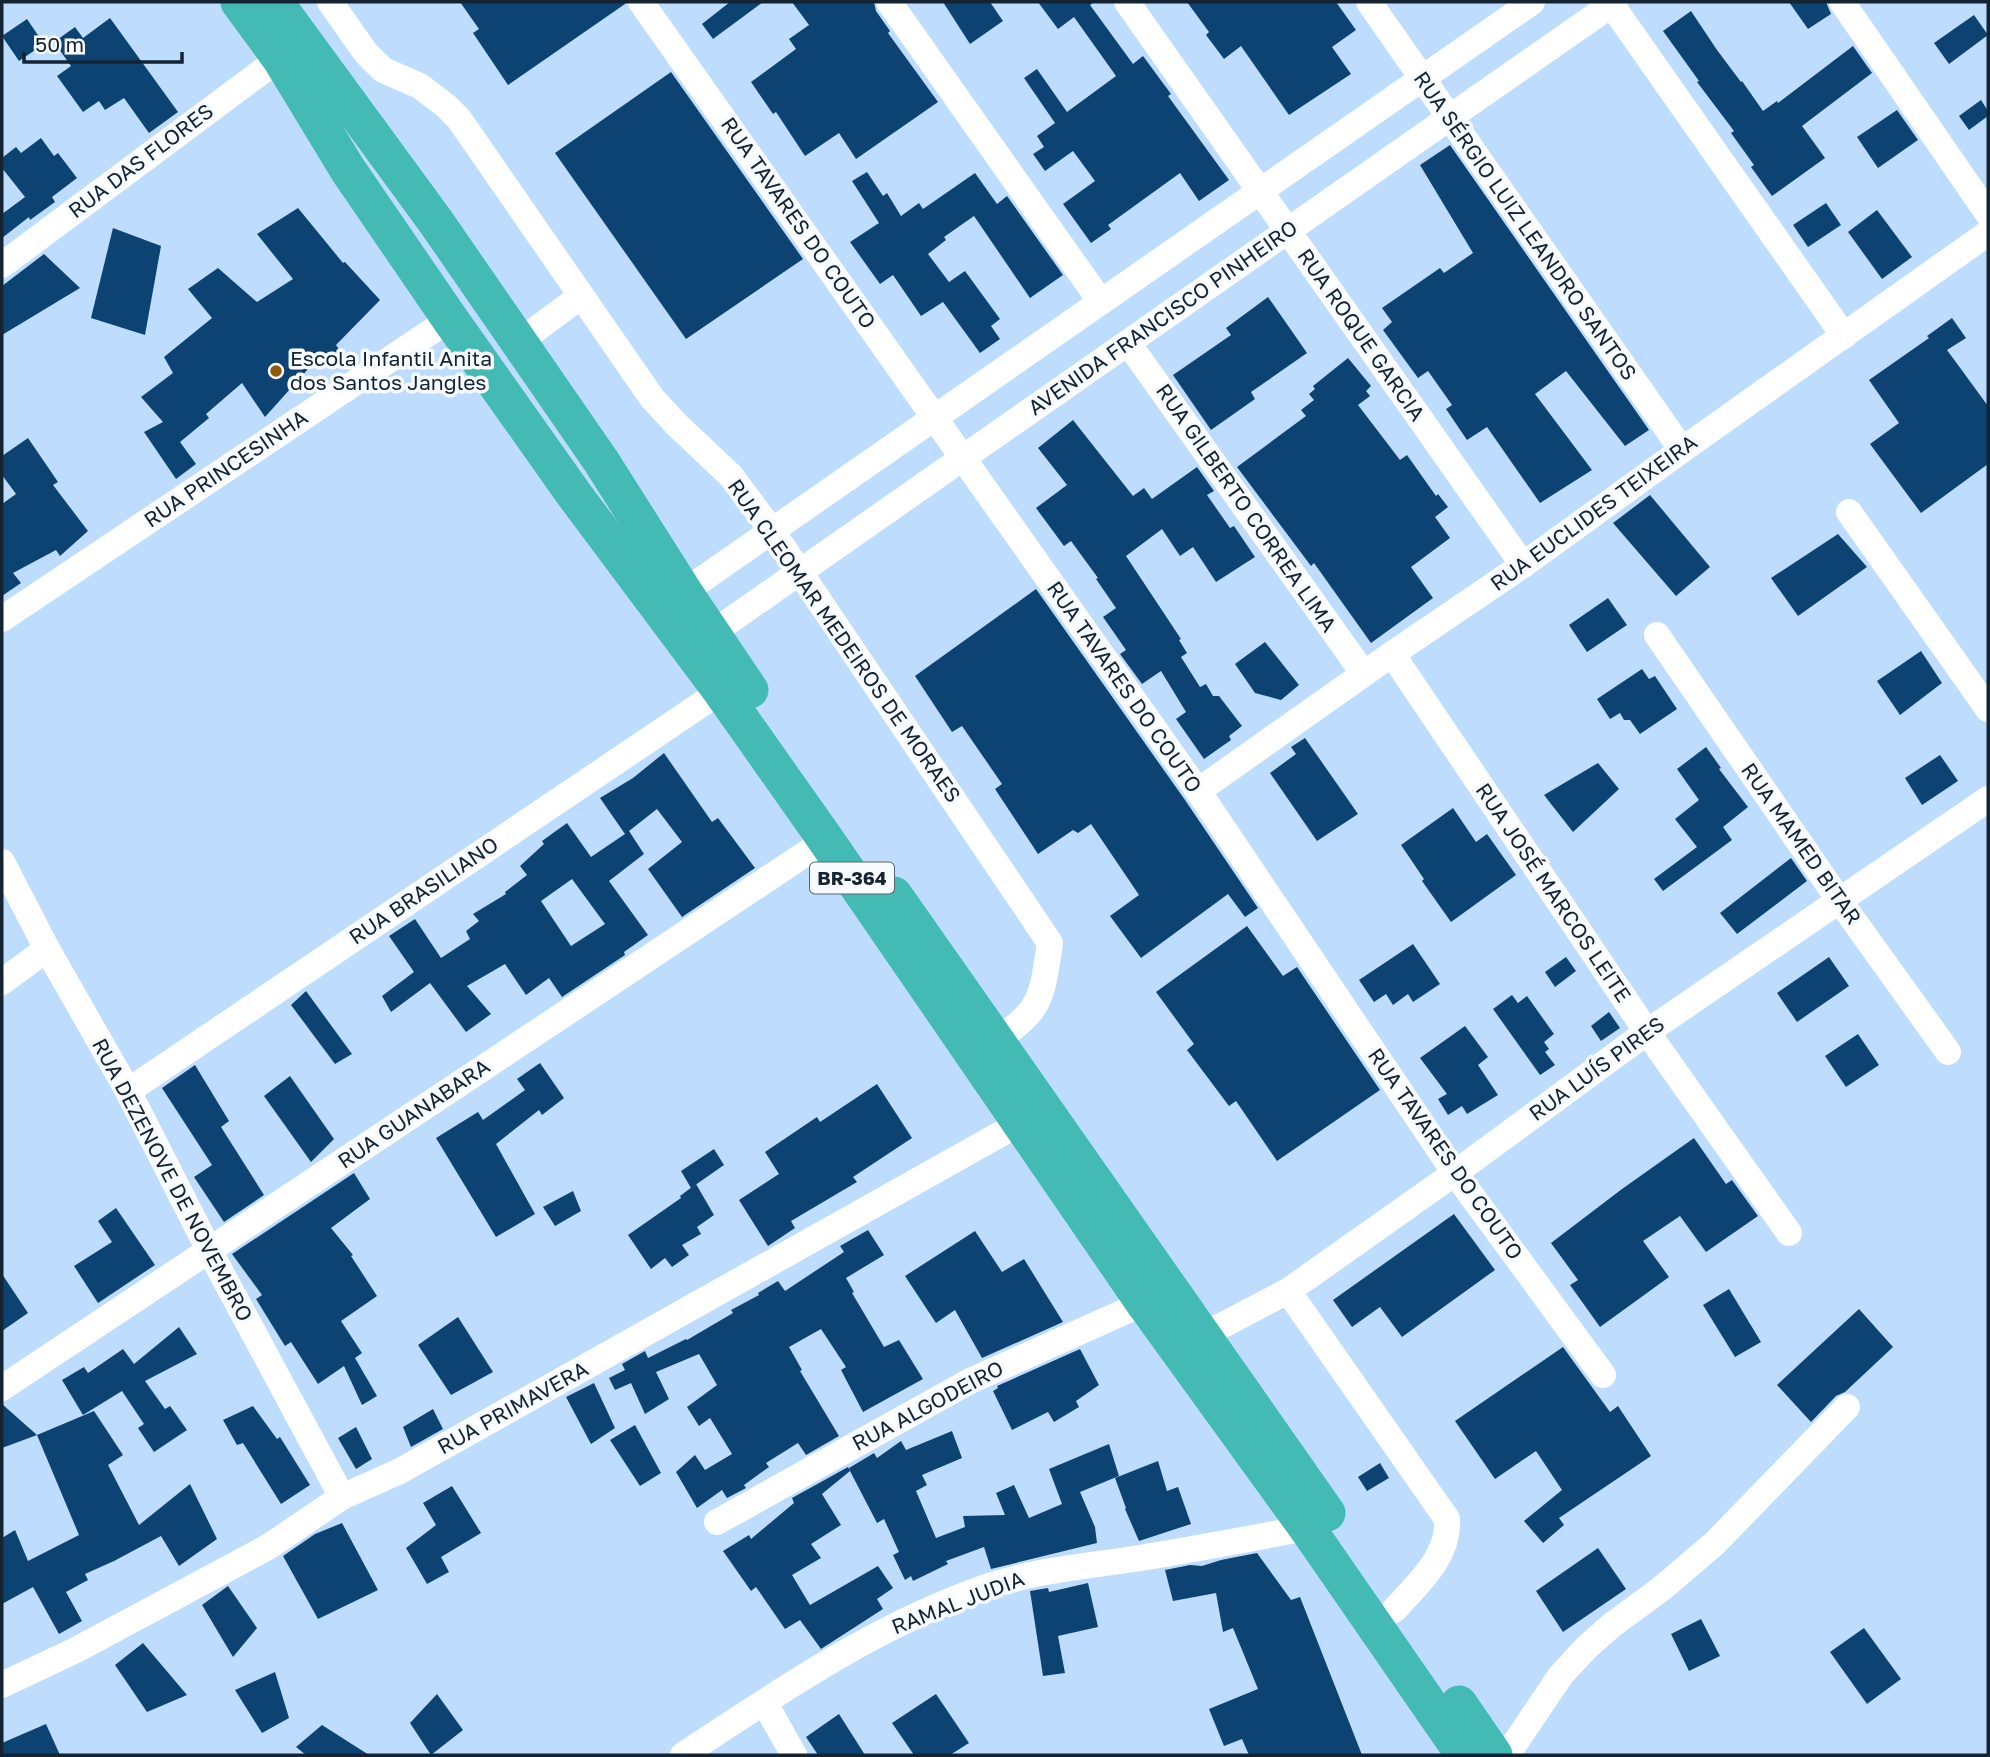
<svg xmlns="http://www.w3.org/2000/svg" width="1990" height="1757" font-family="'Golos Text',sans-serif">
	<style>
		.building { fill: #0d4373; fill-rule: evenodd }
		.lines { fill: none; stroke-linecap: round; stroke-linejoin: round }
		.minor { stroke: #fff; stroke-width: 26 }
		.highway { stroke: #43bab4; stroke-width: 37 }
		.poi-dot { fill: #8d5a07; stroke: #f7fbff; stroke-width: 2.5 }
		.labels { text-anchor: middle; stroke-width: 7; stroke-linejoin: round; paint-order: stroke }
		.shield { fill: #f7fbff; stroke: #596470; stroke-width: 2 }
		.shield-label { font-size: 19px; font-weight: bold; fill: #152433 }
		.street-label { font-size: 21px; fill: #152433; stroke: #f7fbff }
		.poi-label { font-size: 21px; fill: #152433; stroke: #f7fbff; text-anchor: start }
	</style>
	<rect width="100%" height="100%" fill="#beddfe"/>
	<g class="building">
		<polygon points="460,2 626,2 625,4 508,85 473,33 479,29"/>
		<polygon points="730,2 763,2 713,39 702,24"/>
		<polygon points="792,2 874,2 876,11 890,31 888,33 938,102 856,159 839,133 805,156 776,112 773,114 751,82 796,49 789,39 809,25"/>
		<polygon points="943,2 990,2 1003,21 970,44"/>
		<polygon points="1038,2 1094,2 1090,5 1133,64 1143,56 1171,94 1168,96 1229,180 1199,201 1180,173 1108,225 1111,229 1091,243 1063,204 1095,181 1073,151 1045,171 1033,154 1044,147 1037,136 1055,123 1024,78 1037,69 1067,112 1116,76 1074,17 1058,29"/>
		<polygon points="1187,2 1336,2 1356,30 1332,47 1351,74 1289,115 1241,46 1224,59 1206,35 1209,32"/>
		<polygon points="1789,2 1826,2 1831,14 1808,29"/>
		<polygon points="1691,11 1717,50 1741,82 1742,81 1763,111 1777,101 1778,103 1853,46 1872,73 1802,126 1825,158 1772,196 1751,167 1754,165 1731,133 1734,131 1697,82 1699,81 1663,31"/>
		<polygon points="1974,15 1988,35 1949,64 1934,43"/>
		<polygon points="110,18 178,112 149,133 124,98 105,110 99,101 83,112 57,76 71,66 54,42 75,27 83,38"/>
		<polygon points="27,19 44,44 19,61 2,36"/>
		<polygon points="671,72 803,259 686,339 555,153"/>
		<polygon points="1981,100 1988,111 1988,116 1969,130 1959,116"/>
		<polygon points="1897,110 1918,140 1878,168 1857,137"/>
		<polygon points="41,138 54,156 58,153 77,178 52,197 55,202 30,220 29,217 2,238 2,214 25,197 2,168 2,158 16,147 21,153"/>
		<polygon points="1450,145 1649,430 1625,446 1566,371 1535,394 1592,470 1540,503 1487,427 1467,440 1446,409 1452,405 1428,371 1418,378 1383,330 1392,322 1382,308 1440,268 1444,273 1473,253 1420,165"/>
		<polygon points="867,172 883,196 887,193 901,216 919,203 923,209 975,173 997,204 1007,196 1063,275 1030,298 974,216 944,237 946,240 928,254 949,282 965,271 1000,319 991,326 1000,339 980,353 943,302 921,316 893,275 880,284 850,242 879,223 852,181"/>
		<polygon points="1826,203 1841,225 1808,247 1793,225"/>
		<polygon points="298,208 343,263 345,262 380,300 336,345 340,351 309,368 265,417 242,383 206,414 209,418 180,442 196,464 176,479 144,432 163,422 141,397 173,373 164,357 212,318 188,289 218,268 257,302 293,279 257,234"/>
		<polygon points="1877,210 1912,257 1882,279 1848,232"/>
		<polygon points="113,228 161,246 145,335 91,318"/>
		<polygon points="44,254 80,288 2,335 2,286"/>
		<polygon points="1268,297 1307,353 1251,392 1255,399 1211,430 1173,375 1231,335 1226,328"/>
		<polygon points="1952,318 1966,338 1947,350 1988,406 1988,464 1921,513 1870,444 1899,423 1869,380 1929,338 1927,336"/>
		<polygon points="1348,358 1371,386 1366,391 1370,396 1358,405 1400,460 1407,455 1436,496 1438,494 1448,507 1435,517 1450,538 1411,567 1433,598 1371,643 1314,563 1311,566 1237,467 1306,416 1301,410 1314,400 1309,394 1315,389 1313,386"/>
		<polygon points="1073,420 1133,496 1144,488 1152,499 1197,467 1214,491 1207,495 1230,528 1234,526 1255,557 1216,582 1193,547 1180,556 1162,529 1126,556 1181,639 1179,640 1187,653 1181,657 1200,687 1206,684 1213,696 1219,696 1242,726 1229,736 1231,740 1204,759 1176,719 1186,712 1161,671 1142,684 1120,654 1126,650 1103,617 1116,608 1096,579 1098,578 1071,541 1064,546 1036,508 1067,485 1038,448"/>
		<polygon points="28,438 58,482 53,485 88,531 60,556 56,550 13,573 21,583 2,596 2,504 16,494 2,475 2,456"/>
		<polygon points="1650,495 1710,567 1676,596 1613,523"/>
		<polygon points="1838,534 1867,567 1798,616 1771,578"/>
		<polygon points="1036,589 1185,800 1258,908 1245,917 1228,894 1141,958 1110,916 1139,895 1091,824 1078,833 1073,830 1038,854 995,789 1002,784 962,726 952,732 915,676"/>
		<polygon points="1608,598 1627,625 1587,652 1569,625"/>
		<polygon points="1265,642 1299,685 1281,700 1255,693 1235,664"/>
		<polygon points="1921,651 1942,683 1900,715 1877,681"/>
		<polygon points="1642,669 1649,679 1655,676 1677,709 1640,734 1630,720 1624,720 1620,713 1610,719 1597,699"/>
		<polygon points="1305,738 1358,814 1317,841 1270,773 1296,754 1291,747"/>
		<polygon points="1706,747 1721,768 1719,769 1748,807 1723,827 1732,840 1663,891 1654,879 1697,847 1675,819 1699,800 1677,769"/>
		<path d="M664,753L712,822L718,818L755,868L682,917L648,869L682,842L657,809L629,831L644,854L609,881L648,935L624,952L625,955L562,997L549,978L526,995L505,964L467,986L491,1014L466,1032L430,983L391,1012L382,996L414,972L389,936L415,919L441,958L470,939L466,931L479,921L473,914L506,894L505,892L527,875L520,866L544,844L542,841L567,823L591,857L625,834L600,798L633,778ZM572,879L605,924L571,946L541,901Z"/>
		<polygon points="1940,755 1958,781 1922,805 1905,778"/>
		<polygon points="1598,763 1619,789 1573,832 1544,795"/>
		<polygon points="1453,808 1476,842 1487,834 1516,875 1451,922 1422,881 1424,879 1401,845"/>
		<polygon points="1791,858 1807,881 1737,934 1720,913"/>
		<polygon points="1247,926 1283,976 1297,967 1380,1090 1277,1161 1236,1101 1229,1106 1187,1050 1194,1044 1156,992"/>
		<polygon points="1413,944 1440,984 1413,1002 1408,994 1393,1005 1386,994 1374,1002 1359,980"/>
		<polygon points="1566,957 1576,971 1555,987 1545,972"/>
		<polygon points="1829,957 1849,986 1797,1022 1777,993"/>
		<polygon points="306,991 352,1054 335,1064 291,1005"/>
		<polygon points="1512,995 1518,1003 1527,996 1554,1034 1544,1042 1549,1049 1545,1052 1555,1065 1540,1075 1493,1009"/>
		<polygon points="1609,1012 1620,1028 1601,1041 1591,1026"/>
		<polygon points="1465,1026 1488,1057 1478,1065 1498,1095 1467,1114 1462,1106 1448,1115 1438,1099 1447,1094 1420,1058"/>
		<polygon points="1858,1034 1879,1065 1846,1087 1825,1056"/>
		<polygon points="540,1063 564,1098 542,1115 539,1110 496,1144 535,1214 496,1237 436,1138 478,1112 483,1120 525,1090 517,1079"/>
		<polygon points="195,1065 229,1121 221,1127 264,1195 224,1222 194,1177 212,1165 162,1088"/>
		<polygon points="290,1076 334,1139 311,1162 264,1096"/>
		<polygon points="877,1084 912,1138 853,1177 857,1182 791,1221 795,1228 768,1246 739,1200 779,1174 765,1152 817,1117 820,1122"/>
		<polygon points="1694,1138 1726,1184 1732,1180 1758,1216 1706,1252 1680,1216 1643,1241 1669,1277 1600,1327 1570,1285 1578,1280 1551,1243 1622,1189"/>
		<polygon points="714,1149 724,1165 691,1188 681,1171"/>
		<polygon points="354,1173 370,1199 331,1228 353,1255 351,1256 377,1296 341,1321 362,1353 355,1358 377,1396 362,1405 344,1366 318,1384 291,1342 285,1346 256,1299 262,1295 232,1254"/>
		<polygon points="696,1184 714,1215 697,1227 701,1234 682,1245 689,1255 672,1267 665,1258 651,1269 628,1235 681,1198 680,1196"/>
		<polygon points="573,1191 581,1211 555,1226 543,1207"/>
		<polygon points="116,1208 155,1265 98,1303 74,1266 112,1242 98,1221"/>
		<polygon points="1454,1214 1495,1270 1402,1337 1380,1307 1352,1327 1333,1300"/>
		<polygon points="868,1230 884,1255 846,1278 854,1292 852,1293 884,1347 899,1340 923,1379 863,1412 841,1370 846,1367 821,1329 789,1347 802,1370 800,1371 839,1436 806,1455 798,1443 766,1463 769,1467 744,1485 746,1488 727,1498 722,1490 697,1508 676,1472 695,1455 705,1470 732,1454 710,1418 699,1426 687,1407 717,1385 699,1354 656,1372 669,1399 645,1414 631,1383 615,1390 609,1378 625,1370 622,1364 645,1351 648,1358 686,1339 687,1340 733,1313 731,1310 759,1295 758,1293 778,1281 785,1291 844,1252 840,1246"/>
		<polygon points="975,1231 1002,1272 1024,1259 1063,1322 982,1358 955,1310 936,1323 905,1276"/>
		<polygon points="2,1274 28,1313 2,1331"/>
		<polygon points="1729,1289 1761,1342 1735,1357 1703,1305"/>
		<polygon points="1859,1309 1893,1347 1845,1392 1836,1396 1811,1422 1777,1385"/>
		<polygon points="458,1317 493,1372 451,1395 418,1345"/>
		<polygon points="179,1327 197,1354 145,1381 165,1409 170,1406 187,1430 154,1452 138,1428 144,1424 122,1391 83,1415 62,1380 84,1367 88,1373 123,1349 134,1364"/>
		<polygon points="1563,1347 1610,1412 1618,1406 1651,1456 1559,1518 1564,1525 1543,1543 1524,1521 1562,1490 1536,1451 1495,1479 1455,1421"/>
		<polygon points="1080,1349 1099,1385 1076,1401 1079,1407 1054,1422 1048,1412 1012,1430 993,1391 998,1388 997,1386"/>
		<polygon points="594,1383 615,1428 591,1444 566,1397"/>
		<polygon points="2,1404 37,1435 2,1448"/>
		<polygon points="253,1406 277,1439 280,1437 310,1485 281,1504 243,1443 237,1445 223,1420"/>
		<polygon points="433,1409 443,1429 411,1447 403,1427"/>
		<polygon points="94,1411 123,1455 108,1465 139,1525 190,1484 217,1539 179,1566 161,1536 114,1561 85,1574 88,1580 66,1592 82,1621 59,1634 33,1587 2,1604 2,1538 15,1530 28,1561 79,1535 37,1435"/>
		<polygon points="635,1425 661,1473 640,1486 610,1440"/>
		<polygon points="356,1427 372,1459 356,1469 338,1438"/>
		<polygon points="952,1431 962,1458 922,1475 927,1485 916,1491 936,1538 965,1527 963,1516 1005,1515 996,1493 1014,1485 1029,1518 1062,1504 1049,1469 1109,1444 1119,1476 1080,1492 1095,1527 1097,1543 991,1569 984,1547 946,1561 948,1564 913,1581 911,1576 905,1580 893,1555 899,1552 884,1519 877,1523 850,1471 822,1494 841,1525 811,1544 821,1558 792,1575 810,1605 878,1566 893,1588 877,1599 883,1609 821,1649 800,1620 785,1629 756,1587 751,1591 723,1551 749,1535 751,1539 794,1503 792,1498 848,1467 850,1471 849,1468 874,1453 877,1458 901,1441 906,1450"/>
		<polygon points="1158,1461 1167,1491 1178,1487 1191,1524 1139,1541 1125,1509 1126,1508 1115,1478"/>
		<polygon points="1380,1463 1389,1478 1367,1491 1358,1477"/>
		<polygon points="452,1486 481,1533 441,1557 449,1572 427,1584 406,1548 436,1525 423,1503"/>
		<polygon points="342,1523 378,1590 318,1619 283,1556 315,1534"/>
		<polygon points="1598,1548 1626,1589 1563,1632 1536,1591"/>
		<polygon points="1257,1553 1291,1600 1300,1597 1362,1755 1249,1755 1242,1739 1224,1746 1209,1709 1258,1689 1233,1628 1223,1632 1216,1593 1173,1601 1165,1570 1190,1565 1202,1566 1221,1560"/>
		<polygon points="1088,1583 1098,1627 1058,1636 1065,1673 1043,1676 1030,1591 1048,1588 1049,1592"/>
		<polygon points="228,1586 257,1628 233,1657 202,1605"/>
		<polygon points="1701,1619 1720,1656 1689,1671 1671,1634"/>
		<polygon points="1864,1628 1901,1679 1867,1704 1830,1652"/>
		<polygon points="143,1643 187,1695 147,1712 115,1665"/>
		<polygon points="275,1672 289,1718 262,1733 235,1690"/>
		<polygon points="437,1694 463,1730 431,1755 410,1723"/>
		<polygon points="936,1694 969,1743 950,1755 914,1755 892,1723"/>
		<polygon points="839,1714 865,1755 818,1755 806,1737"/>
		<polygon points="46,1724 60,1755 2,1755 2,1743"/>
		<polygon points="322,1725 369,1755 306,1755 296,1747"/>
	</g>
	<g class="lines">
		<g class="minor">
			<path d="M330,2L366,53L383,70L420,86L446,106L459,119L652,398L676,424L731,476L772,531L1050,943C1042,994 1043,1011 996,1040"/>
			<polyline points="641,2 1198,791 1455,1173 1603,1375"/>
			<polyline points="889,2 1101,302"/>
			<polyline points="1127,2 1523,565"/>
			<polyline points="1369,2 1682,450"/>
			<polyline points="1842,2 1988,214"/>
			<polyline points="1611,4 1844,336"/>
			<polyline points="2,265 280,58"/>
			<polyline points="519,342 581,296"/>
			<polyline points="1128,343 1364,674"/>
			<polyline points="1849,512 1988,709"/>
			<polyline points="684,592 1532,2"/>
			<polyline points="2,619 450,319"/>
			<polyline points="711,634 1615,2"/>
			<polyline points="1657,635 1839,900 1948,1052"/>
			<polyline points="1392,654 1647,1032 1789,1233"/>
			<polyline points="1198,791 1392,654 1523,565 1682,450 1988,233"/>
			<polyline points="2,862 47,949 128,1091 209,1250 342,1497"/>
			<polyline points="2,982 47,949"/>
			<polyline points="128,1091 721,691"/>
			<path d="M1288,1291L1447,1519C1450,1556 1417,1585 1394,1610"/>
			<polyline points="1204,1335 1288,1291 1455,1173 1647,1032 1988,799"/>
			<polyline points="2,1388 826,840"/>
			<polyline points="717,1522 970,1381 1144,1303"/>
			<polyline points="2,1685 76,1650 268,1547 342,1497 400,1471 1020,1123"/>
			<polyline points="764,1702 794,1755"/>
			<path d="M683,1755C780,1691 878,1624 989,1586C1037,1570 1090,1566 1140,1558C1196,1549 1252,1538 1307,1528"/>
			<polyline points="1507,1755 1561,1675 1587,1647 1612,1625 1661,1589 1715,1543 1847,1407"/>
		</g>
		<g class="highway">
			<polyline points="239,2 280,58 348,170 450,319 573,493 721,691 826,840 1144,1303 1307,1528 1464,1755"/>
			<polyline points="275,2 436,222 601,461 684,592 750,690"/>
			<polyline points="894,895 1327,1513"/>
			<polyline points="1459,1704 1494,1755"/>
		</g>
	</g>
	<circle class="poi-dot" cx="276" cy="371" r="7"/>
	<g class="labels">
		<rect class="shield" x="810" y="862.5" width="84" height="31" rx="5"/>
		<g class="shield-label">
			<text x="852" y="885">BR-364</text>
		</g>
		<g class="street-label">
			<text transform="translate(141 161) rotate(-37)" y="7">RUA DAS FLORES</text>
			<text transform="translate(798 223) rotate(55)" y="7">RUA TAVARES DO COUTO</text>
			<text transform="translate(1525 226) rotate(55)" y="7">RUA SÉRGIO LUIZ LEANDRO SANTOS</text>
			<text transform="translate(1163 318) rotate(-35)" y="7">AVENIDA FRANCISCO PINHEIRO</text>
			<text transform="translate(1361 335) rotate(55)" y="7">RUA ROQUE GARCIA</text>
			<text transform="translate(226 469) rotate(-34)" y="7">RUA PRINCESINHA</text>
			<text transform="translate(1246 508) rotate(55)" y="7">RUA GILBERTO CORREA LIMA</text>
			<text transform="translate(1594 513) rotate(-36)" y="7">RUA EUCLIDES TEIXEIRA</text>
			<text transform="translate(844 641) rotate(55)" y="7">RUA CLEOMAR MEDEIROS DE MORAES</text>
			<text transform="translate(1124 687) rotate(55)" y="7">RUA TAVARES DO COUTO</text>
			<text transform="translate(1801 844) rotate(55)" y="7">RUA MAMED BITAR</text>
			<text transform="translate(424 891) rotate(-34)" y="7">RUA BRASILIANO</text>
			<text transform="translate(1553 893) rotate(56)" y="7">RUA JOSÉ MARCOS LEITE</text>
			<text transform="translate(1597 1069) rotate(-36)" y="7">RUA LUÍS PIRES</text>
			<text transform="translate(414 1114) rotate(-34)" y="7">RUA GUANABARA</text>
			<text transform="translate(1445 1154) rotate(55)" y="7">RUA TAVARES DO COUTO</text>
			<text transform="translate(172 1180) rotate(62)" y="7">RUA DEZENOVE DE NOVEMBRO</text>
			<text transform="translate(928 1406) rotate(-28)" y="7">RUA ALGODEIRO</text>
			<text transform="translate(513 1408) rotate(-29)" y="7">RUA PRIMAVERA</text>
			<text transform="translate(958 1603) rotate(-21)" y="7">RAMAL JUDIA</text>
		</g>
		<g class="poi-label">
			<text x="290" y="366">Escola Infantil Anita<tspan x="290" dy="24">dos Santos Jangles</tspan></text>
		</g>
	</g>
	<rect width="1990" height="1757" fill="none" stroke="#152433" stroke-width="7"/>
	<path d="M24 52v10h158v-10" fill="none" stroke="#152433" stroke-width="3.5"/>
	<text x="35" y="52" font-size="21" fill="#152433" stroke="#f7fbff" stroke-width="5" paint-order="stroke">50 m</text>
</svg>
